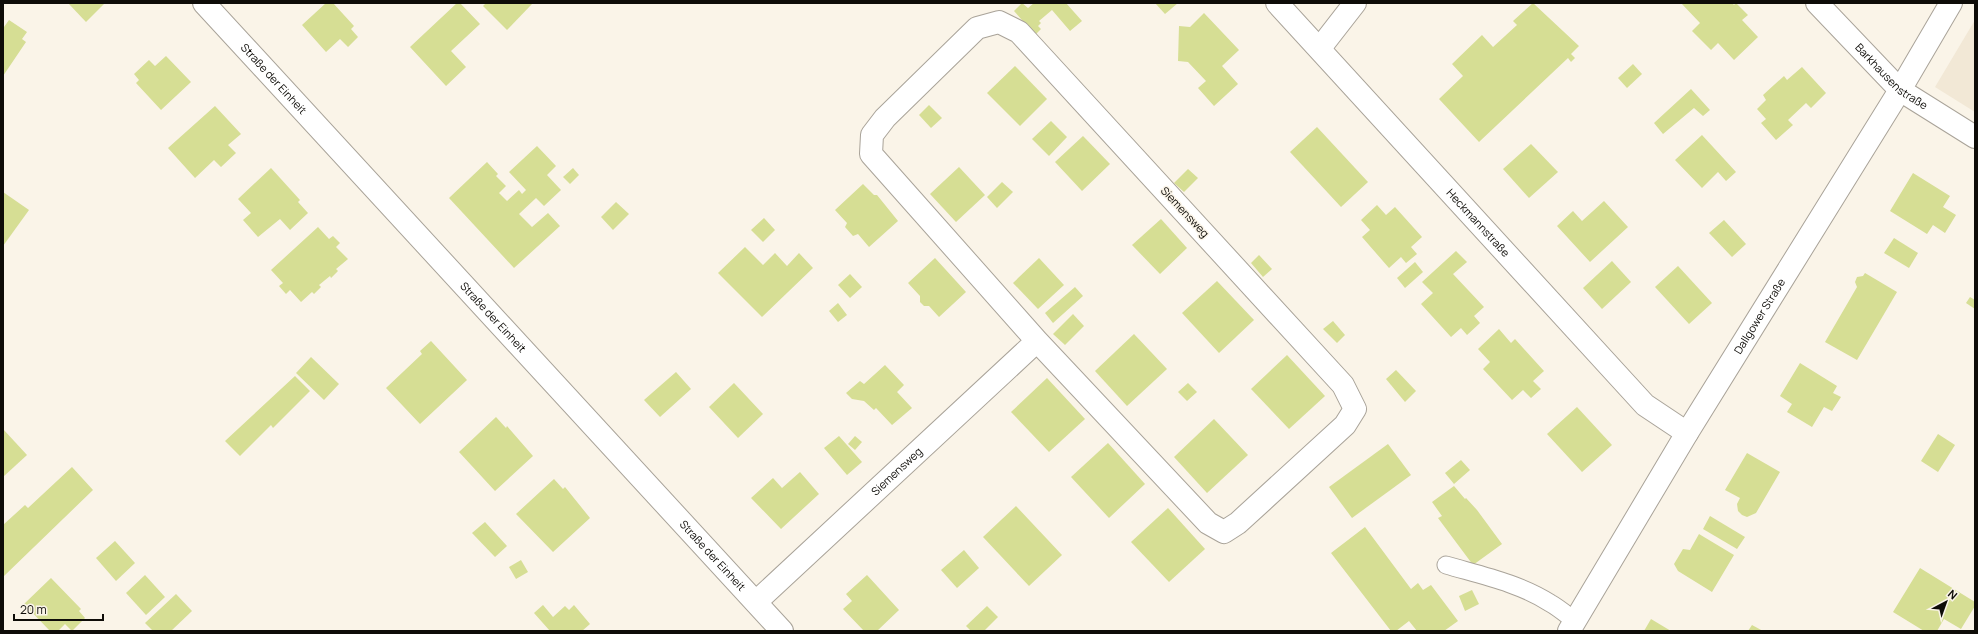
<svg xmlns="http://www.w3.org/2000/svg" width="1978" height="634" font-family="Manrope,sans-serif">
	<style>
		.built { fill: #f2e8d6 }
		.building { fill: #d6de94 }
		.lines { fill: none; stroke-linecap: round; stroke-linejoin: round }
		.lane-casing { stroke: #a9a399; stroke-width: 19 }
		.street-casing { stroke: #a9a399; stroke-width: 24 }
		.secondary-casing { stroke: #a9a399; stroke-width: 24 }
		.lane { stroke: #fff; stroke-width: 17 }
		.street { stroke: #fff; stroke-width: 22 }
		.secondary { stroke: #fff; stroke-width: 22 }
		.labels { text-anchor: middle; stroke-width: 3; stroke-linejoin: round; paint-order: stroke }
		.street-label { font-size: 11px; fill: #0e0c08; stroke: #faf4e8 }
	</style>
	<rect width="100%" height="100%" fill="#faf4e8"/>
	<polygon class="built" points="1975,20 1975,112 1935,87"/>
	<g class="building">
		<polygon points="68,3 105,3 86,22"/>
		<polygon points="326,3 333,3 354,26 351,29 358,37 348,47 340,39 326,52 302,25"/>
		<polygon points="457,3 460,3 480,24 451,51 466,67 446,86 410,47"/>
		<polygon points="486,3 533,3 507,30 483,6"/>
		<polygon points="1022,3 1028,8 1034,3 1066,3 1082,21 1070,31 1052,10 1039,21 1041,23 1038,26 1041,29 1035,35 1014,11"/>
		<polygon points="1155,3 1178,3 1165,14"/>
		<polygon points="1533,3 1579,46 1571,54 1575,58 1571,62 1568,58 1479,142 1439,99 1463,76 1452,64 1482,35 1493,47 1517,25 1513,21"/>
		<polygon points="1681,3 1732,3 1734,5 1736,3 1748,15 1742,20 1758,37 1734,60 1718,43 1711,50 1692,31 1700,23"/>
		<polygon points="1204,13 1239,50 1222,66 1238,84 1214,106 1198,88 1206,81 1188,62 1178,61 1179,26 1190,27"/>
		<polygon points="9,20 27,32 22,39 26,42 3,76 3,26 4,27"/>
		<polygon points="166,56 191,82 161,110 136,83 139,80 134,74 149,60 155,66"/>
		<polygon points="1633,64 1642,74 1627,88 1618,78"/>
		<polygon points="1015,66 1047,99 1020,126 987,93"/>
		<polygon points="1802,67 1826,93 1811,108 1806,103 1788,120 1793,125 1776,140 1761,123 1766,119 1757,109 1766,100 1763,95 1784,76 1787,80"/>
		<polygon points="1691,89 1710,110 1703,116 1694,108 1663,134 1654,123"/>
		<polygon points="929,105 942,118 931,128 919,115"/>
		<polygon points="215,106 241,134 228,145 236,153 221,167 214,160 195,178 168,148"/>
		<polygon points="1051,121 1067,137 1049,156 1032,139"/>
		<polygon points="1317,127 1368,182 1341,207 1290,152"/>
		<polygon points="1702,135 1736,172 1726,181 1718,172 1702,188 1675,160"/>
		<polygon points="1083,136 1110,164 1082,191 1055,162"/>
		<polygon points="1531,144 1558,172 1529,198 1503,169"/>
		<polygon points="537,146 556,166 547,175 561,190 544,206 536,198 519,214 532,227 548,213 560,226 514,268 449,198 487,162 498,174 496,176 506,186 499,193 507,201 519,190 522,194 526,190 509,172"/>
		<polygon points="959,167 985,195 956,222 930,194"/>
		<polygon points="271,168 300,200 298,202 308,213 290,230 280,219 258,237 243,220 251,213 238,199"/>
		<polygon points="573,168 579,175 570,184 563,177"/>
		<polygon points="1188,169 1198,178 1184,192 1174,183"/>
		<polygon points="1913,173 1950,196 1943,207 1956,215 1945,233 1933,225 1927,234 1890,211"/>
		<polygon points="1002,182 1013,192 997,208 987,197"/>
		<polygon points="863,184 874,195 877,195 898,221 869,247 858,234 853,236 845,227 847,223 835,210"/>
		<polygon points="3,192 29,210 3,246"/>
		<polygon points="1604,201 1628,227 1590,262 1557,226 1573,211 1582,221"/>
		<polygon points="616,202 629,214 613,230 601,217"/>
		<polygon points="1377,205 1386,215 1395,207 1422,237 1411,247 1417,254 1406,263 1401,257 1389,268 1362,237 1370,230 1361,220"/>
		<polygon points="764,218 775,230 763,242 751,230"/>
		<polygon points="1161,219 1187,248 1160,274 1132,245"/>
		<polygon points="1724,220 1746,244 1732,257 1709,233"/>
		<polygon points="318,227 329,239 333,236 340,243 336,247 348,259 336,269 338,271 331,278 330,276 319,285 321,287 314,294 312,292 301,302 290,290 286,294 279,286 283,283 271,270"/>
		<polygon points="1894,238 1918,253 1909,268 1884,253"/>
		<polygon points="745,247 763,265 775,253 787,266 799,253 813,268 762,317 718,273"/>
		<polygon points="1456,251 1467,262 1453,274 1484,307 1474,316 1480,323 1467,335 1461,328 1451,337 1421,304 1433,293 1422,282"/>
		<polygon points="1259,255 1272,269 1263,277 1251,263"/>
		<polygon points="935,258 966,292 939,317 929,306 924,306 920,302 920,296 908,283"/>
		<polygon points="1039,258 1064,285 1038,309 1013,283"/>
		<polygon points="1612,261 1631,282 1602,309 1583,288"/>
		<polygon points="1415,262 1423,272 1405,288 1397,278"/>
		<polygon points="1678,266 1712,303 1689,324 1655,287"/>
		<polygon points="1865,273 1897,292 1857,360 1825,342 1857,287 1855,282 1857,277 1863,276"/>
		<polygon points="850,274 862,287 850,298 838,285"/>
		<polygon points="1217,281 1254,320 1219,353 1182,313"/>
		<polygon points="1075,287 1083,296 1053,323 1045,313"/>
		<polygon points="1970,297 1975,300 1975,309 1966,303"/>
		<polygon points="838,303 847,315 838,322 829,311"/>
		<polygon points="1073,314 1084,326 1065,345 1053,334"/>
		<polygon points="1333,321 1345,335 1337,343 1323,329"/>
		<polygon points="1499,329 1511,343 1515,339 1544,371 1533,381 1541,389 1531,398 1523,390 1512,400 1483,369 1490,362 1478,349"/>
		<polygon points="1134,334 1167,369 1127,406 1095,371"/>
		<polygon points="431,341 467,380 420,424 386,388 422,354 420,351"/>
		<polygon points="1287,355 1325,396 1289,429 1251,389"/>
		<polygon points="311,357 339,384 324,400 296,373"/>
		<polygon points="1800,363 1837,386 1833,393 1841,397 1832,411 1824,407 1812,427 1787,412 1792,404 1780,396"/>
		<polygon points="885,365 904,385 897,392 912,408 892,425 876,408 874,410 864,401 852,399 846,393 860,381 864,384"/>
		<polygon points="1396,370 1416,391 1405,402 1386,379"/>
		<polygon points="676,372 691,389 660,417 644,400"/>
		<polygon points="295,376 310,391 273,428 271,425 240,456 225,441"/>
		<polygon points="1047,378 1085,419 1049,452 1011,412"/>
		<polygon points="734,383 763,414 738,438 709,407"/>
		<polygon points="1188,383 1197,392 1187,401 1178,392"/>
		<polygon points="1577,407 1612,445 1582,472 1547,434"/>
		<polygon points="496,417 506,428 507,426 533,456 495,491 459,452"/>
		<polygon points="1214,419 1248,455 1207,493 1174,457"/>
		<polygon points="3,429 27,455 3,477"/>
		<polygon points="1938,434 1955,445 1938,472 1921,461"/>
		<polygon points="839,436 862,462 847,475 824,448"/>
		<polygon points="855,436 862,442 855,450 848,444"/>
		<polygon points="1108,443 1145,484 1109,518 1071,477"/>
		<polygon points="1388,444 1411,475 1352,518 1329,487"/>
		<polygon points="1747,453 1780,472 1756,513 1747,517 1742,515 1738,511 1737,504 1740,498 1725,490"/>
		<polygon points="1461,460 1470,470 1454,484 1445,473"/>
		<polygon points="72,467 93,490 3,577 3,525 25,505 28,508"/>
		<polygon points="800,472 819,494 781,529 751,498 773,478 782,488"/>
		<polygon points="554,479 563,489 565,487 590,518 553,552 516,514"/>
		<polygon points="1454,486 1465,499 1466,498 1477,510 1502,544 1473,565 1438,518 1442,516 1432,502"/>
		<polygon points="1016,506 1062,555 1029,586 983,537"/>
		<polygon points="1168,508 1205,549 1169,582 1131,542"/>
		<polygon points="1710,516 1745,537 1737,549 1703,529"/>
		<polygon points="485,522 507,546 495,557 472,533"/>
		<polygon points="1365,527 1411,589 1418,583 1423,590 1431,585 1458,621 1444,631 1417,631 1409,621 1396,631 1391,631 1331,553"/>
		<polygon points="1699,534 1734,555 1712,592 1678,571 1674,564 1683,549 1690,550"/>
		<polygon points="115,541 135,563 116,581 96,558"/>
		<polygon points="964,550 979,568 957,588 941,570"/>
		<polygon points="521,560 528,572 516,579 509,567"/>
		<polygon points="1920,568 1975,602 1975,606 1961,629 1944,619 1937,631 1924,631 1893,612"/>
		<polygon points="145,575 165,597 146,615 126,593"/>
		<polygon points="867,575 899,610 877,631 864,631 843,609 852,601 846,594"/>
		<polygon points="51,578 81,609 79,611 85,618 72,631 65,624 58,631 50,631 24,604"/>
		<polygon points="1472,590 1479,604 1465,611 1459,596"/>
		<polygon points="176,594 192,611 171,631 153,631 145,623"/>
		<polygon points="543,605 553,617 565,606 569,610 574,605 590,624 582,631 550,631 534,613"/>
		<polygon points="987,606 998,617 984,631 971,631 966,626"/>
		<polygon points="1651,619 1671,631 1644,631"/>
		<polygon points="1752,625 1763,631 1748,631"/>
	</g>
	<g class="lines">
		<defs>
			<path id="lane" d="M1446,565C1480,575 1519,583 1550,603C1559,608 1567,615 1575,621"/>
			<g id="street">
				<path id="s1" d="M1277,3L1645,405L1687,433"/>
				<path id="s2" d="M1817,3L1900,90L1975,137"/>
				<polyline points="1320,48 1355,3"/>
				<path id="s3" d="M756,602L1037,341L1208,523L1224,532L1238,523L1345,425L1355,409L1343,385L1019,32L999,22L977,28L885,118L872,135L871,154L1037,341"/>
				<path id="s4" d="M1569,631L1687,433L1900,90L1951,3"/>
			</g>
			<g id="secondary">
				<path id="s5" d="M204,3L782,631"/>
			</g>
		</defs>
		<use href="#lane" class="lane-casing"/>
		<use href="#street" class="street-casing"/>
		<use href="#secondary" class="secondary-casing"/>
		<use href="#lane" class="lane"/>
		<use href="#street" class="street"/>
		<use href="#secondary" class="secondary"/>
	</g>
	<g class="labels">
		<g class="street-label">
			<text dy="4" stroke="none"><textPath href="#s2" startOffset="105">Barkhausenstraße</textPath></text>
			<text dy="4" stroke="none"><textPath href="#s5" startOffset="103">Straße der Einheit</textPath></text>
			<text transform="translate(1185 212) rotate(47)" y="4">Siemensweg</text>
			<text dy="4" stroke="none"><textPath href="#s1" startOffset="298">Heckmannstraße</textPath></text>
			<text dy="4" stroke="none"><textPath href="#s5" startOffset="427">Straße der Einheit</textPath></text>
			<text dy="4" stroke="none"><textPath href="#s4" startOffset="368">Dallgower Straße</textPath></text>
			<text dy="4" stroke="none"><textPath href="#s3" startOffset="192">Siemensweg</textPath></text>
			<text dy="4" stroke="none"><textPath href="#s5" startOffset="751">Straße der Einheit</textPath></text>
		</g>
	</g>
	<rect width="1978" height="634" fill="none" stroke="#0e0c08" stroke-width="8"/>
	<g transform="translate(1946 602) rotate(41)" stroke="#faf4e8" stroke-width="3" paint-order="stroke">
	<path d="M0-3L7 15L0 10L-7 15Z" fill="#0e0c08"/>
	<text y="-6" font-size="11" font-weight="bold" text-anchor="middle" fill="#0e0c08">N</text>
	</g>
	<path d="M14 614v6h89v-6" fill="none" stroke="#0e0c08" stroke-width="2"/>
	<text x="20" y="614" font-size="12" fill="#0e0c08" stroke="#faf4e8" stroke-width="3" paint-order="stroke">20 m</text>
</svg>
